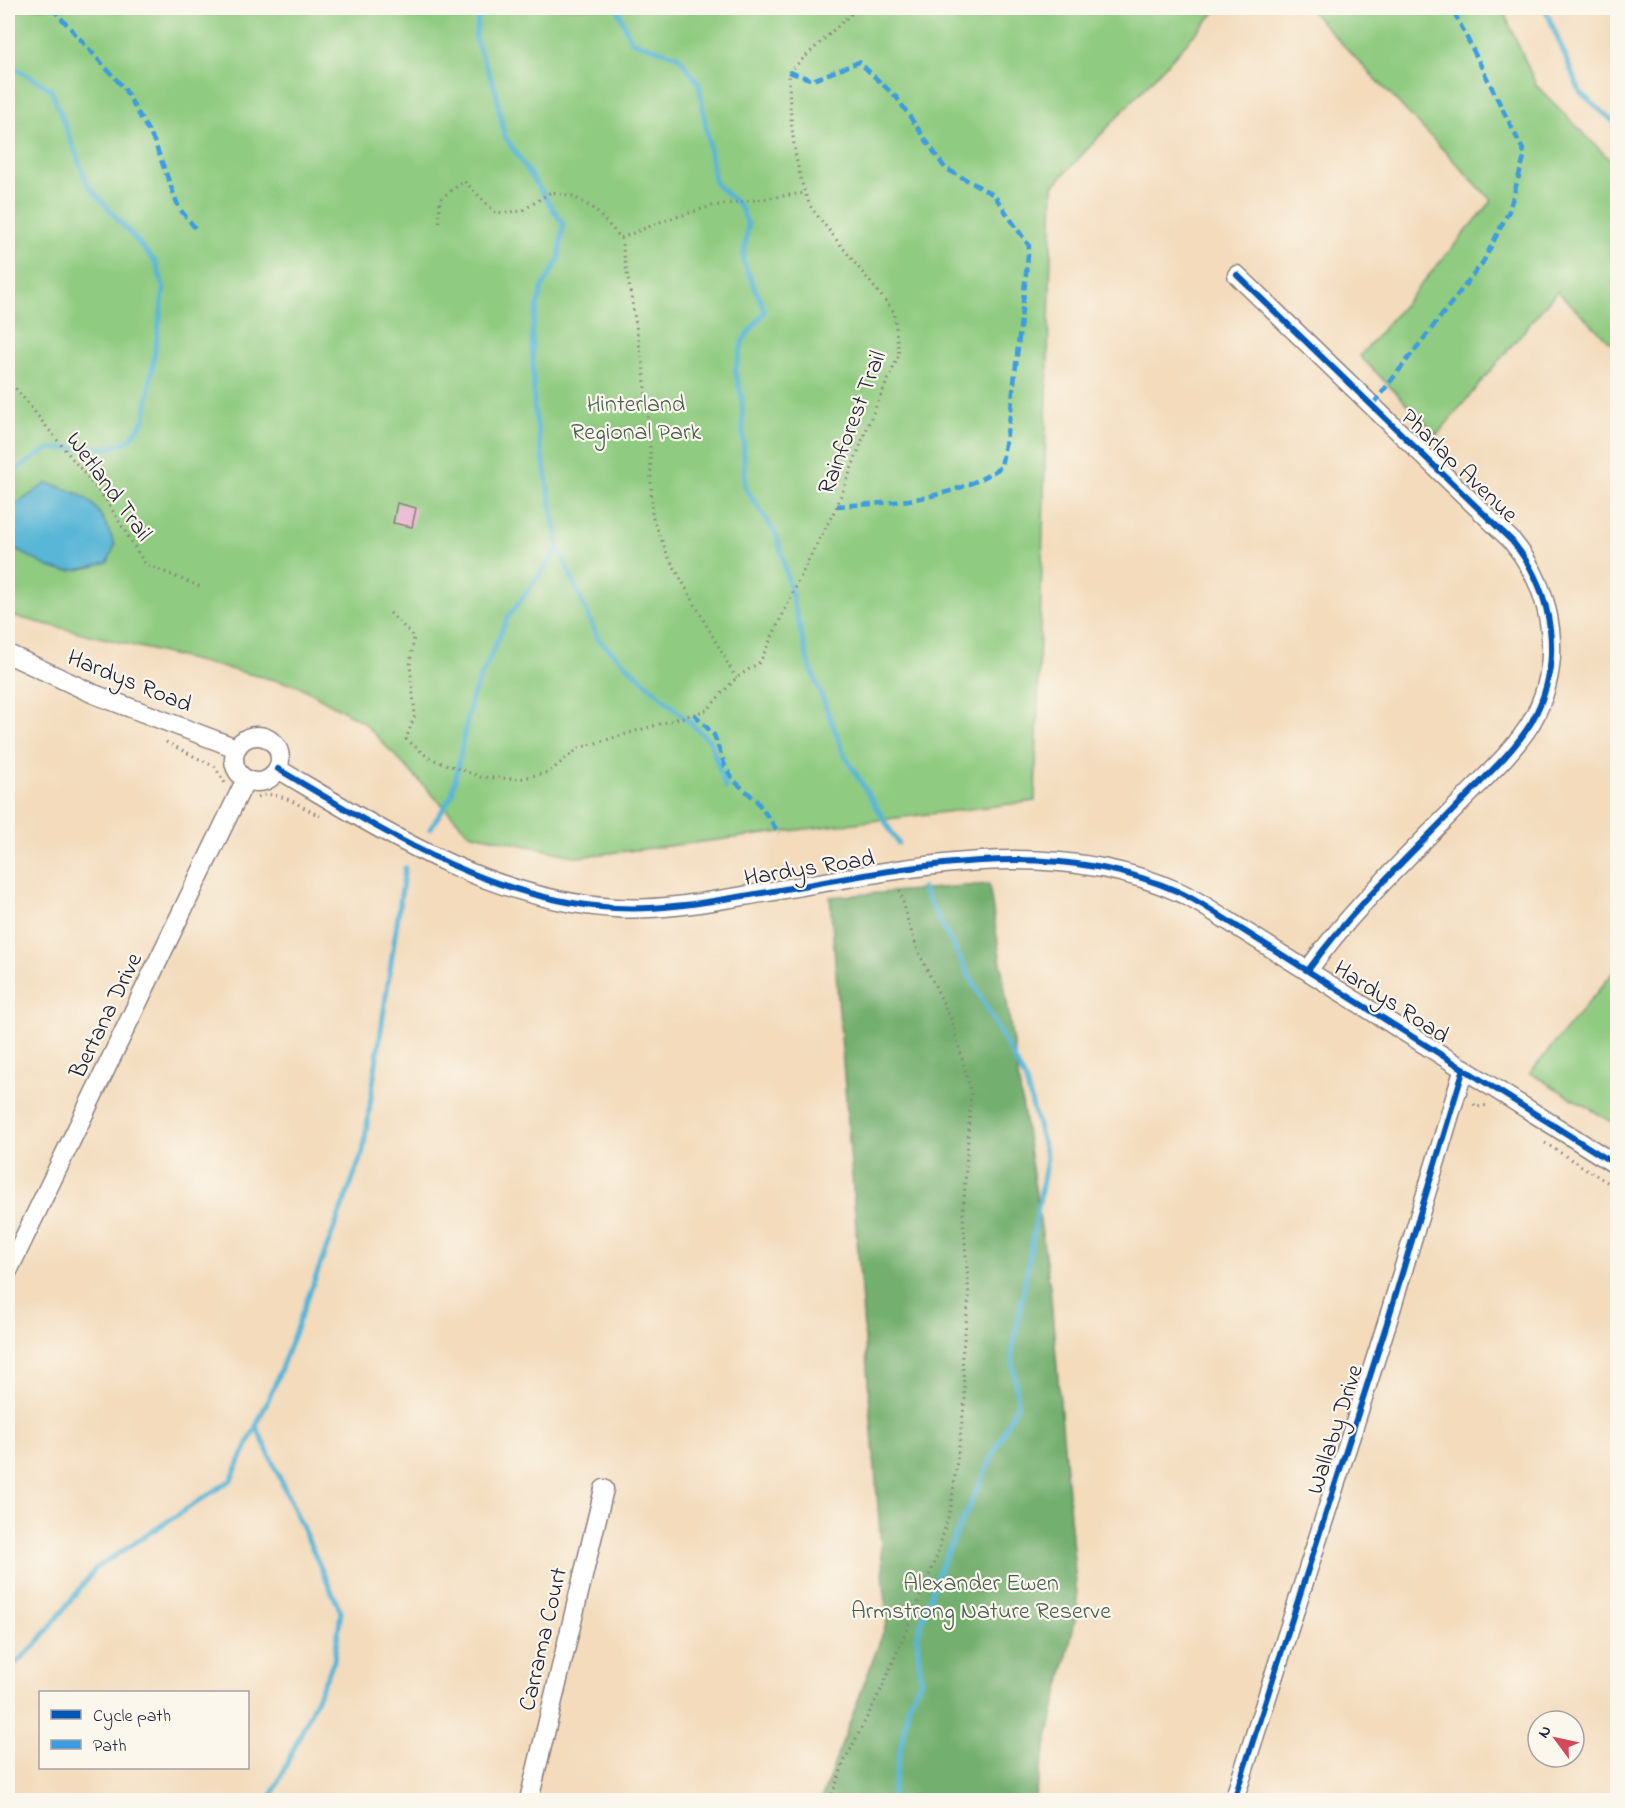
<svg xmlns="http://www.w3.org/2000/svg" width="1625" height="1808" font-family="'Indie Flower',sans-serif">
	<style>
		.green { fill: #8fcb80; stroke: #58765e; stroke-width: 1.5 }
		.forest { fill: #73af6e; stroke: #4a6854; stroke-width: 1.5 }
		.water { fill: #58b6d6; stroke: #3d6c88; stroke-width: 1.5 }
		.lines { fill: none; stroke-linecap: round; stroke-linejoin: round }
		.stream { stroke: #58b6d6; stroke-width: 5 }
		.building { fill: #e5a9cd }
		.street-casing { stroke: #8a7e7c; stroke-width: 21 }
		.path { stroke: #8a7e7c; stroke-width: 3; stroke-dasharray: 1.5 4.5; stroke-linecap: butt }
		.street { stroke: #fff; stroke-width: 18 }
		.quiet { stroke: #3c9ce2; stroke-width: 4.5; stroke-dasharray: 9 4.5; stroke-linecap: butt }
		.cycleway-casing { stroke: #fbf7ec; stroke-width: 10 }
		.cycleway { stroke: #0057b8; stroke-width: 6 }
		.labels { text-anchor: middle; stroke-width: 4.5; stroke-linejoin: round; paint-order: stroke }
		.park-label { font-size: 24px; fill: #485d53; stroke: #fbf7ec }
		.street-label { font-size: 24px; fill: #22223b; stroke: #fbf7ec }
	</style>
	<rect width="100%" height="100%" fill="#fbf7ec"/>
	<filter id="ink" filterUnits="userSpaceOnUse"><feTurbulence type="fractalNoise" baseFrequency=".0167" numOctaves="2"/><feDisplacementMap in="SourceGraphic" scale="12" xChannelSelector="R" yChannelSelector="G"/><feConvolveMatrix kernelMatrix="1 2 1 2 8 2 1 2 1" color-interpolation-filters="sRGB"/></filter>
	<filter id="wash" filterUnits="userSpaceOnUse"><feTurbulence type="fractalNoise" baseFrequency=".008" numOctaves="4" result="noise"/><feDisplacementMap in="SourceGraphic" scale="24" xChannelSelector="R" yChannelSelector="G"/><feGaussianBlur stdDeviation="1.35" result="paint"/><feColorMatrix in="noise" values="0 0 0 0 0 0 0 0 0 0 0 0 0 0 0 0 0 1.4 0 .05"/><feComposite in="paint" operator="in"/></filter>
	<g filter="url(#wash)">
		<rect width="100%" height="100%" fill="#f3dbbc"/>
		<g class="green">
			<polygon points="8,8 1219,8 1053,186 1035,801 578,857 469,833 363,722 299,686 8,615"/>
			<polygon points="1308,8 1502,8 1536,85 1617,167 1617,349 1557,291 1437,435 1360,356 1492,201"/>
			<polygon points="1617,968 1617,1125 1530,1073"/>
		</g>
		<polygon class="forest" points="989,884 1050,1287 1078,1607 1034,1800 821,1800 887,1622 830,897"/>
		<path class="water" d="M47,483C92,496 97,502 115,545L108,562C59,578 57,572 14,548L8,532V507L13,506Z"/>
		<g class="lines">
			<g class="stream">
				<polyline points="480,8 475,38 496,91 504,135 563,224 559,259 542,288 532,329 534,408 559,549 598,639 710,741 726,788"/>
				<polyline points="617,8 631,41 678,56 699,84 715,183 740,206 748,225 743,261 765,311 743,340 735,371 742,398 745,487 777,536 808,661 844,754 898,843"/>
				<polyline points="1545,8 1580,92 1618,126"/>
				<polyline points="8,64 51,89 88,185 156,263 164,289 145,418 130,440 112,447 48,449 8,475"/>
				<polyline points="430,829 452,795 472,697 508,617 559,549"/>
				<polyline points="257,1428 341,1612 334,1661 270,1800"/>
				<polyline points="8,1670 35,1646 96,1568 231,1480 274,1387 363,1152 405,868"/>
				<polyline points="891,1800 909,1704 921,1680 917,1637 938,1573 1018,1402 1012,1354 1047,1158 1025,1079 922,888"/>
			</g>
		</g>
		<g id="blocks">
			<polygon class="building" points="397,503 416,508 412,527 393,523"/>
		</g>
	</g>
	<g filter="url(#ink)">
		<use href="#blocks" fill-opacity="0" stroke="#8a7e7c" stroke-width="1.5"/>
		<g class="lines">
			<defs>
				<g id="street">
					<path d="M1237,275L1512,541C1554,592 1565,664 1531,723C1513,752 1485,777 1462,801C1409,856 1353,908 1309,969"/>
					<polyline points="8,654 94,694 236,748"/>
					<circle cx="257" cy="759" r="23"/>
					<path d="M278,769C383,831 489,900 615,908C665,911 718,900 768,892C903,869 1048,833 1179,892C1194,899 1208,908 1222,917L1618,1166"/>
					<polyline points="8,1271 246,779"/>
					<polyline points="529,1800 604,1489"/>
					<polyline points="1234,1800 1387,1323 1464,1068"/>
				</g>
			</defs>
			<use href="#street" class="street-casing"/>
			<g class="path">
				<polyline points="439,222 440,199 464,181 496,213 522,211 551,192 573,196 594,209 621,238 644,372 650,445 652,516 668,556 736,678"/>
				<polyline points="621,238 663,221 712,206 804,193"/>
				<polyline points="8,379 108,503 145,564 203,588"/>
				<path d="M390,613L414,637L410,665L415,715L406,739L429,758L481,777L519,779L549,772L579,748L707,710L736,678L760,662L808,561L837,506L870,420L899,355L894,312L812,209C794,176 789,110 789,72L853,12L874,8"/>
				<polyline points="166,742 215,767 225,783"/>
				<path d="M258,797C278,788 302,808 320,816"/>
				<polyline points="1474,1104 1476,1107 1489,1105"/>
				<polyline points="1545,1143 1618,1189"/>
				<polyline points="830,1800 845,1760 882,1688 935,1562 951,1507 965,1399 962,1357 969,1297 963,1214 971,1092 952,1021 919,953 909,925 899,886"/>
			</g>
			<use href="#street" class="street"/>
			<g class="quiet">
				<polyline points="52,8 124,88 154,141 179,208 196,229"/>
				<path d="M789,72L813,80L859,62L897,98L945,168L994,195L1029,246L1011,410L1001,467C953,500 894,503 837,506"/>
				<polyline points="1373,404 1483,262 1509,211 1525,154 1452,8"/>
				<polyline points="694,714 714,735 725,766 733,780 756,800 779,833"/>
			</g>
			<defs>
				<g id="cycleway">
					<path d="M1237,275L1512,541C1554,592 1565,664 1531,723C1513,752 1485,777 1462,801C1409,856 1353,908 1309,969"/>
					<path d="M278,769C383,831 489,900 615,908C665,911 718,900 768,892C903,869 1048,833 1179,892C1194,899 1208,908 1222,917L1618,1166"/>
					<polyline points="1234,1800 1387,1323 1464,1068"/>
				</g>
			</defs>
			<use href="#cycleway" class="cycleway-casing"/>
			<use href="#cycleway" class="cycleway"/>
		</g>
	</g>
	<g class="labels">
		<g class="park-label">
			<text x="636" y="411">Hinterland<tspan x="636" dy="28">Regional Park</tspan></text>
			<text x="981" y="1590">Alexander Ewen<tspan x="981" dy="28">Armstrong Nature Reserve</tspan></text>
		</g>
		<g class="street-label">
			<text transform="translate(851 422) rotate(-69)" y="8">Rainforest Trail</text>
			<text transform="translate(1460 465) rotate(44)" y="8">Pharlap Avenue</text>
			<text transform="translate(110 486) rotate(54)" y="8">Wetland Trail</text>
			<text transform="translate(130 680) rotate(22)" y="8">Hardys Road</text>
			<text transform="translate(809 867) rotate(-9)" y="8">Hardys Road</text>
			<text transform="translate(1392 1001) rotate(33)" y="8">Hardys Road</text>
			<text transform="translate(105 1015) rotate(-64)" y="8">Bertana Drive</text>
			<text transform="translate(1334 1429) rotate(-72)" y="8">Wallaby Drive</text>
			<text transform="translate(542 1639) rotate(-77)" y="8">Carrama Court</text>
		</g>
	</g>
	<rect width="1625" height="1808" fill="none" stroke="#fbf7ec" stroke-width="30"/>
	<rect x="39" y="1691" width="210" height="78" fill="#fbf7ec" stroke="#a4a2a5" stroke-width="1.5"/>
	<rect x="51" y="1710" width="30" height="9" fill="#0057b8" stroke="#a4a2a5" stroke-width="1.5"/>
	<text x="93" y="1721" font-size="18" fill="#22223b">Cycle path</text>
	<rect x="51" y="1740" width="30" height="9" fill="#3c9ce2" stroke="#a4a2a5" stroke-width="1.5"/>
	<text x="93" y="1751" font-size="18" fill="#22223b">Path</text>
	<g transform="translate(1556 1739) rotate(303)"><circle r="28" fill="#fbf7ec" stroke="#a4a2a5" stroke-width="1.5"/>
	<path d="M0-4.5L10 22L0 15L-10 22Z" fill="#d1495b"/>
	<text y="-9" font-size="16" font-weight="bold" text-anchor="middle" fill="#22223b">N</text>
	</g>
</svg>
